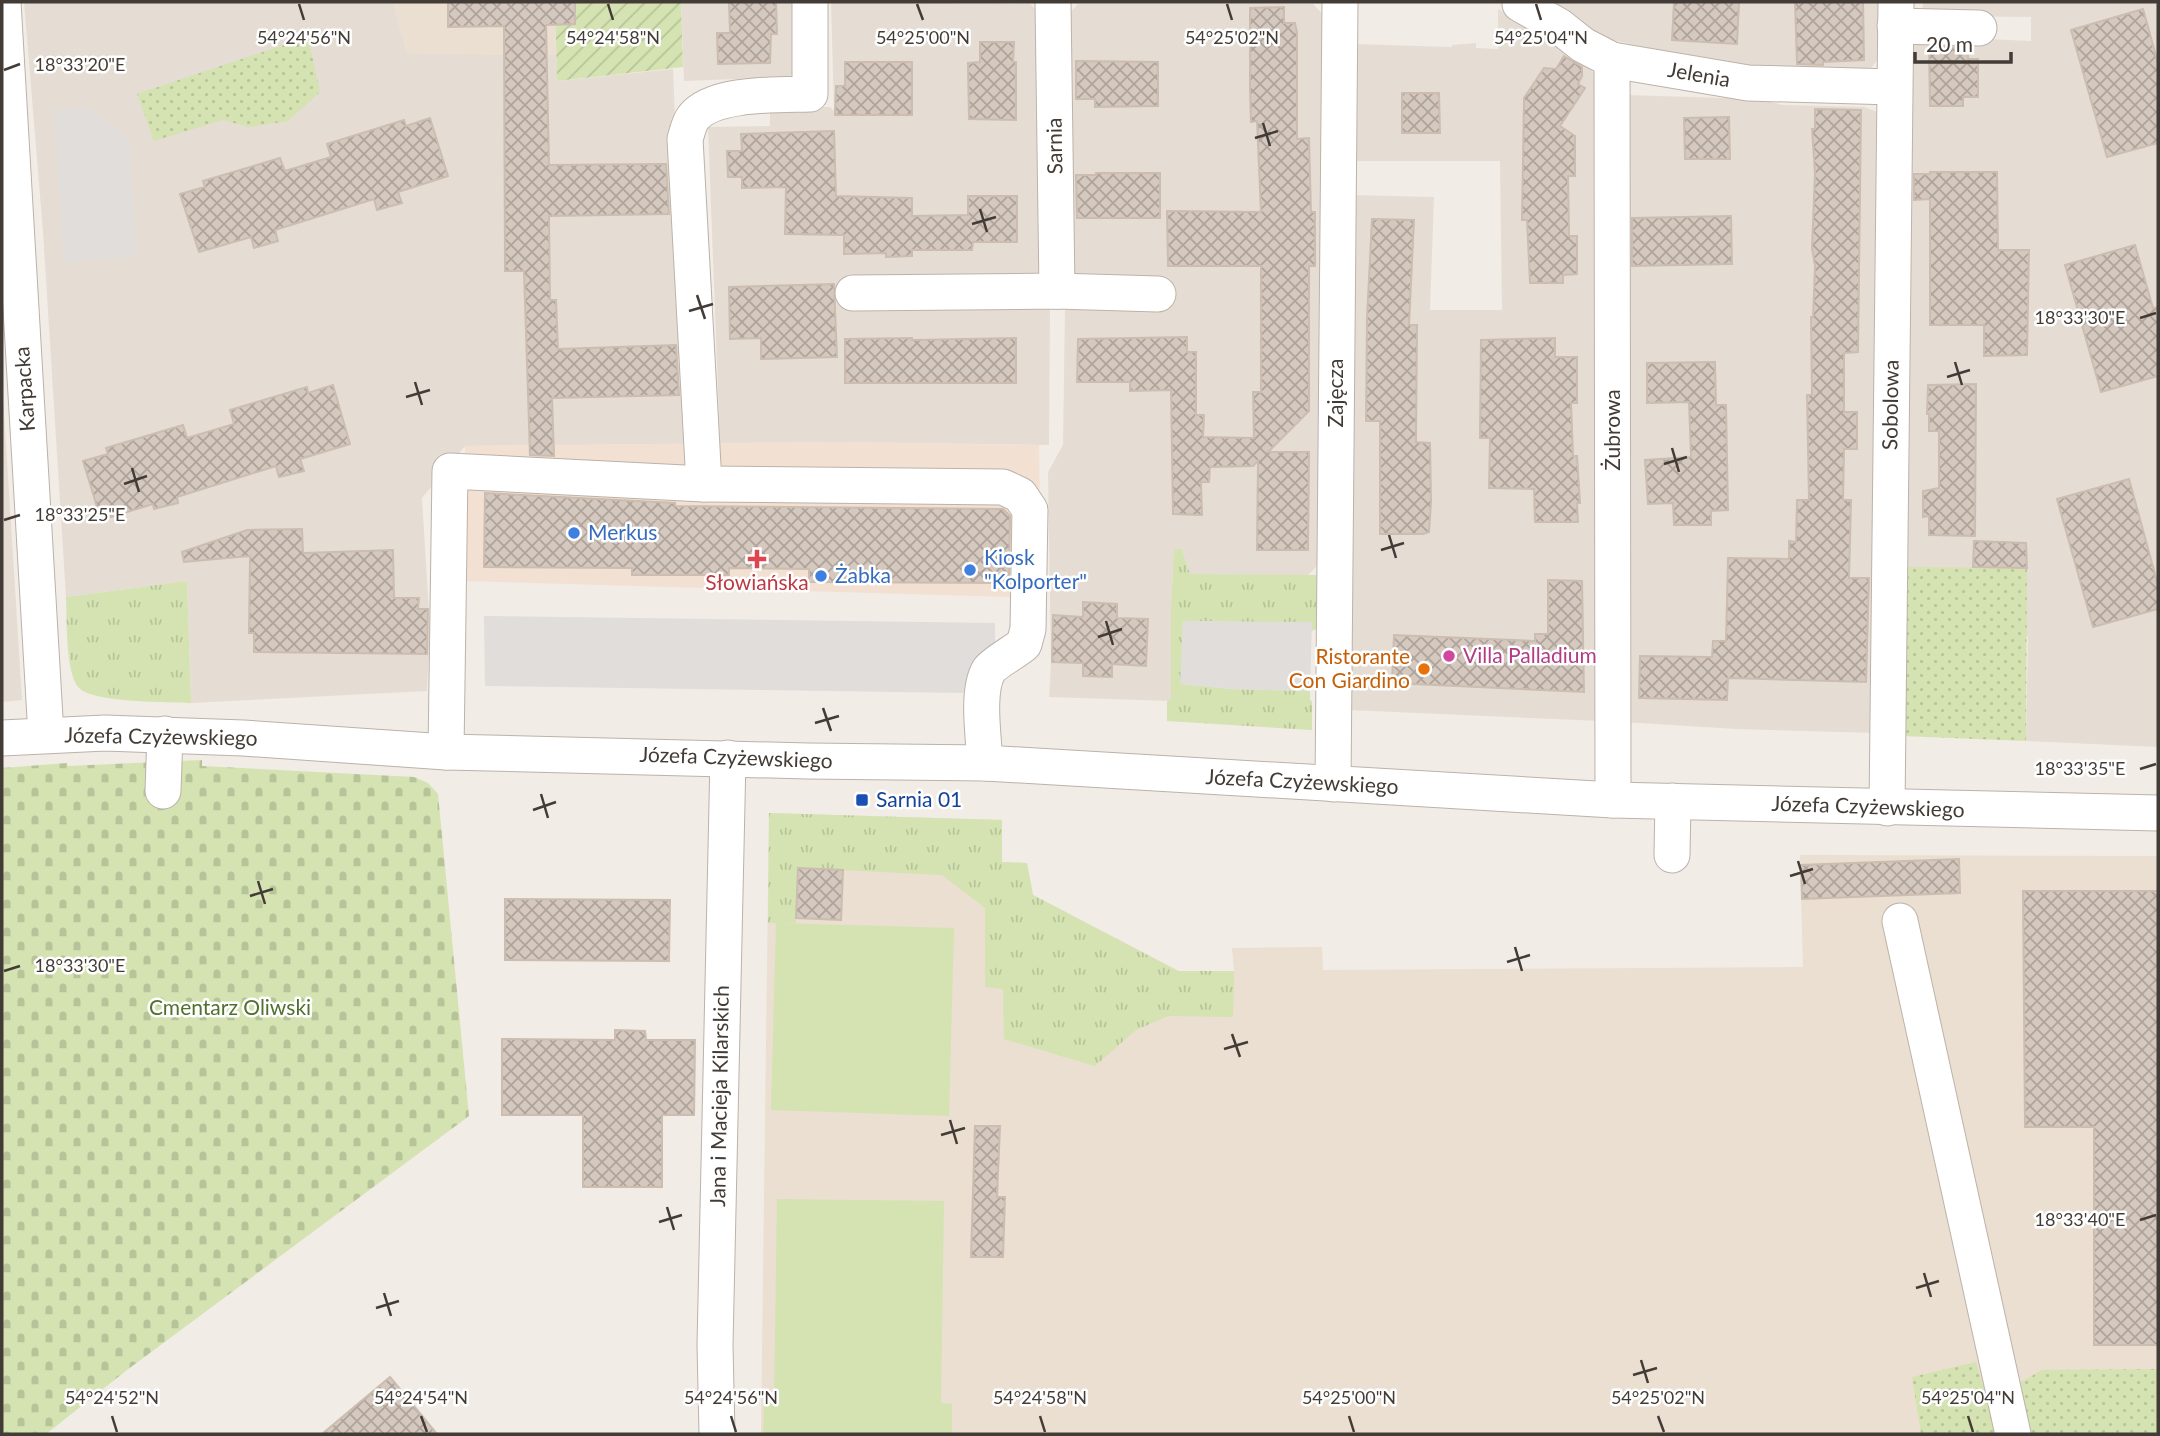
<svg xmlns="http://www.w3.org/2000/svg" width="2160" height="1436" font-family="Lato,sans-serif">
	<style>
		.residential { fill: #e5ddd4 }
		.commercial { fill: #f2e0d2 }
		.education { fill: #eadfd0 }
		.grass { fill: url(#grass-tufts) }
		.cemetery { fill: url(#cemetery-stones) }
		.park { fill: url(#park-dots) }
		.garden { fill: url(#garden-furrows) }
		.pitch { fill: #d4e3b1 }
		.parking { fill: #e0ddda }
		.building { fill: url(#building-cross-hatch); stroke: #ccbdb0; stroke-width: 2 }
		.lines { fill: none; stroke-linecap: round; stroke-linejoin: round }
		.minor-casing { stroke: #bcb2a9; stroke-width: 37 }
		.minor { stroke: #fff; stroke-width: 35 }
		.ticks { fill: none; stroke: #433c36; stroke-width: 2.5 }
		.shop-dot { fill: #3f7fe0; stroke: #fff; stroke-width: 2.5 }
		.health-dot { fill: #e0444e; stroke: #fff; stroke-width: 2.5 }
		.hotel-dot { fill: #d1479c; stroke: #fff; stroke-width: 2.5 }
		.food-dot { fill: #e8710a; stroke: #fff; stroke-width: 2.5 }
		.transit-dot { fill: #1a4fb4; stroke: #fff; stroke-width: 2.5 }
		.labels { text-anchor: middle; stroke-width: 5; stroke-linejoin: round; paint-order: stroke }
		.street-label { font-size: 21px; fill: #433c36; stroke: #fff }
		.shop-label { font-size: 21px; fill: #366cbe; stroke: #fff; text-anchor: start }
		.health-label { font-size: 21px; fill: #be3a42; stroke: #fff }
		.hotel-label { font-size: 21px; fill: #b23c85; stroke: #fff; text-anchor: start }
		.food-label { font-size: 21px; fill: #c56008; stroke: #fff; text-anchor: end }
		.transit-label { font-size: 21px; fill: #164399; stroke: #fff; text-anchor: start }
		.park-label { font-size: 21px; fill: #51702e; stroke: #fff }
		.ticks-label { font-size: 18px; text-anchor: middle; fill: #433c36; stroke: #fff; stroke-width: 5; stroke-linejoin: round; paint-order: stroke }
	</style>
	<defs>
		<pattern id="grass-tufts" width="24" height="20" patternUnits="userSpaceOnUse" patternTransform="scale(1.75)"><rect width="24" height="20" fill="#d4e3b1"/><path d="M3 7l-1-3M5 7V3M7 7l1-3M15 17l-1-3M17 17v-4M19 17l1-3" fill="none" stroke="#b7c499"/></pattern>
		<pattern id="cemetery-stones" width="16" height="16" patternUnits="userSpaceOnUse" patternTransform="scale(1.75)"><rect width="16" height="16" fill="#d4e3b1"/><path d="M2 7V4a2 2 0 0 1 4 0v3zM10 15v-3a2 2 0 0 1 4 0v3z" fill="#b7c499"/></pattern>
		<pattern id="park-dots" width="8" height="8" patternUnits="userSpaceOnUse" patternTransform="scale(1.75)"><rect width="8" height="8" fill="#d4e3b1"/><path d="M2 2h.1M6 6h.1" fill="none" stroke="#b7c499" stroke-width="1.8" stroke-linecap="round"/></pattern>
		<pattern id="garden-furrows" width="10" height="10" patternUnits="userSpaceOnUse" patternTransform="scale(1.75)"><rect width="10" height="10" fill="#d4e3b1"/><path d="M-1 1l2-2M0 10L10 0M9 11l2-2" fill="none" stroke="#b7c499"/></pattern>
		<pattern id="building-cross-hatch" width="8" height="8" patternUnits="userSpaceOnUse" patternTransform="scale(1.75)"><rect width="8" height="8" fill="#d5c9bf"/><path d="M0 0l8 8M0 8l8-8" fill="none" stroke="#aea49c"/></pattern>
	</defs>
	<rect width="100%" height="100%" fill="#f1ece6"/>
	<g class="residential">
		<polygon points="24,2 393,2 407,53 556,55 558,81 673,69 688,444 465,446 422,498 430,629 427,691 191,703 187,581 66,597 43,232"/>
		<polygon points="681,2 801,2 800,66 789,77 684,81"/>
		<polygon points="831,2 1030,4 1043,16 1050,307 1049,445 841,442 720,443 708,127 770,126 770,107 830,107 834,111"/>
		<polygon points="1541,2 1883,2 1883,53 1867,73 1755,75 1581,32"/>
		<polygon points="1923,2 2158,2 2158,747 2026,741 2028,637 1906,567 1906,50 1922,36 2031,41 2031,17 1922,16"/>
		<polygon points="1078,4 1313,4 1325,17 1321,562 1308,575 1190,574 1182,549 1174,549 1171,605 1171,701 1049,697 1051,663 1048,472 1063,445 1065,307 1080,283 1067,268 1067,16"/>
		<polygon points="1498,9 1527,23 1566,48 1594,73 1600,86 1601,721 1349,710 1353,195 1434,197 1430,310 1502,310 1500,161 1353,161 1353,44 1452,47 1452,45 1476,43 1476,48 1498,49"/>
		<polygon points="1626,95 1755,99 1783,105 1864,107 1878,112 1876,733 1736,729 1623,722"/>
		<polygon points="2,381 22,700 2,702"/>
	</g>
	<polygon class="commercial" points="841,442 1039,445 1041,598 466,581 465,446"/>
	<g class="education">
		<polygon points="393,2 555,2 556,55 407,53"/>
		<polygon points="769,813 1002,820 1002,862 1027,863 1033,895 1179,971 1234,971 1232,948 1322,947 1323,970 1803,967 1800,855 2158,856 2158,1434 761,1434"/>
	</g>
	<g class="grass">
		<polygon points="1174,549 1182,549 1190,574 1326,575 1322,627 1311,631 1312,623 1183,621 1181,684 1231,689 1310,691 1310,700 1312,701 1312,730 1167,721 1167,701 1171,700 1171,605"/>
		<path d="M187,581L191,703C169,702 94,703 79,688C65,673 67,618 66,597Z"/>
		<polygon points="769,813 1002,820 1002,862 1027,863 1033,895 1178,971 1234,971 1233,1017 1168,1016 1136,1030 1095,1066 1004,1039 1003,989 985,987 985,908 942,875 798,868 796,923 768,923"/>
	</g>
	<polygon class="cemetery" points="202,760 202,766 414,777 428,783 438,794 469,1116 127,1370 46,1434 2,1434 2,768 67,763 68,766"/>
	<g class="park">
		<polygon points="308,37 320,92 288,121 249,127 223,120 154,141 137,94"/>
		<polygon points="1906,567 2027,568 2026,741 1903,736"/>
		<polygon points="1976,1362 1983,1386 2023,1381 2042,1370 2158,1369 2158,1434 1921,1434 1912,1377"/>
	</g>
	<polygon class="garden" points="555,2 681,2 683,67 557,81"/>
	<g class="pitch">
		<polygon points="776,923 954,928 949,1116 771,1110"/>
		<polygon points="777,1199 944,1201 941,1403 952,1404 952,1434 763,1434 764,1404 774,1403"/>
	</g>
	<g class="parking">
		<polygon points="87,107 129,138 136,256 64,262 54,110"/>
		<polygon points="484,616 995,623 995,647 972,670 963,693 485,686"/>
		<polygon points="1183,621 1312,622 1310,691 1231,689 1180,684"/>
	</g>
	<g class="building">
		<polygon points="448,2 575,2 575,24 546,25 549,165 666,164 669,214 549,216 550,300 556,300 558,349 676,345 679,395 552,398 554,456 530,455 524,271 505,271 504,26 448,27"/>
		<polygon points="729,2 776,2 777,34 771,34 770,63 718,64 717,33 730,33"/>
		<polygon points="1674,2 1739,2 1737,44 1672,40"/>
		<polygon points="1795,2 1863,2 1864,60 1823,62 1823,65 1797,64"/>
		<polygon points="1284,7 1284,23 1295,23 1297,32 1297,139 1309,138 1311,212 1315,212 1315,266 1309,266 1309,411 1268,452 1309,452 1308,550 1257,550 1258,461 1253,466 1210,467 1209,482 1201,482 1202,515 1173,514 1171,390 1130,391 1130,382 1077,382 1078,339 1187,337 1187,352 1196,352 1196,415 1204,415 1203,437 1254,438 1253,392 1261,392 1261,266 1168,266 1167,211 1261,212 1257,121 1251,122 1250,90 1250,8"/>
		<polygon points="2143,9 2158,63 2158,143 2107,157 2071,30"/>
		<polygon points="980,42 1014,42 1013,62 1016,62 1016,120 969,119 968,63 980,62"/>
		<polygon points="1929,47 1968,48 1968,59 1978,59 1978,97 1963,97 1963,106 1930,106"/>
		<polygon points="1564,56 1582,67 1582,76 1578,84 1585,88 1560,126 1575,136 1575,176 1568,176 1569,236 1577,236 1577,274 1563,275 1563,283 1530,283 1527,220 1522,220 1524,98 1544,68 1556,69"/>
		<polygon points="1076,61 1158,62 1158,106 1095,107 1095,99 1076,99"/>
		<polygon points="845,62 912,62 912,115 835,115 836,86 845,86"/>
		<polygon points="1402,93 1439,93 1440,133 1402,133"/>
		<polygon points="1815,109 1861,110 1858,352 1844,353 1844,412 1857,412 1857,449 1844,449 1843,500 1851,500 1849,578 1869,578 1866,682 1728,678 1727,700 1639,698 1640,656 1712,657 1713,641 1726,641 1728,558 1789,559 1789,541 1796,542 1797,500 1809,500 1807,395 1812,395 1811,317 1813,317 1815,266 1812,248 1815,173 1812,129 1815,129"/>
		<polygon points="1729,117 1730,159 1685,159 1684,118"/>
		<polygon points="430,118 448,176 398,192 402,203 377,210 374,199 275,230 278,241 254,248 251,237 199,252 180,194 205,187 203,181 280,158 285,171 331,157 327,144 404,120 406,126"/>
		<polygon points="834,131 836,196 912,198 912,216 968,215 968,196 1017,196 1017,242 973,242 972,250 912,250 912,256 886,257 886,253 844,254 844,235 785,234 786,187 742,188 742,177 728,177 727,151 742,151 741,134"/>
		<polygon points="1930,172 1997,172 1998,250 2029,250 2027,355 1984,356 1984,325 1930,325 1930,199 1914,200 1914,174 1930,174"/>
		<polygon points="1096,173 1160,173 1160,218 1077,218 1076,175 1096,175"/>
		<polygon points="1731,216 1732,264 1632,266 1632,218"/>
		<polygon points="1372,219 1414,220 1409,325 1417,325 1416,442 1430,443 1431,502 1429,532 1423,534 1380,534 1380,421 1366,421 1367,318"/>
		<polygon points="2135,245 2153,308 2158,307 2158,376 2101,392 2065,265"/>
		<polygon points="834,284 837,357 761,359 761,338 730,339 729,287"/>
		<polygon points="912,338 912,340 1016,338 1016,383 845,383 845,339"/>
		<polygon points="1555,338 1555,357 1577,357 1577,403 1571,403 1573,456 1577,456 1580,503 1577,503 1578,522 1535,522 1534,489 1489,488 1490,438 1480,438 1481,340"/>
		<polygon points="1715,362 1716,405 1726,405 1728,510 1711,511 1711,525 1674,525 1673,503 1648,504 1645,460 1691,457 1689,402 1647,403 1647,363"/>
		<polygon points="1976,384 1975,536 1929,535 1929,516 1923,517 1923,491 1939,488 1939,431 1929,431 1929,414 1927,414 1928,385"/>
		<polygon points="333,385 350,444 300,459 304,471 279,477 276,466 177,497 178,503 154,509 153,504 101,520 83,461 108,454 106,448 183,425 187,438 234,424 230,410 307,387 308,393"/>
		<polygon points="2129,479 2158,585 2158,609 2093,627 2057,499"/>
		<polygon points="485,493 675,503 675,506 1003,509 1010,516 1009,583 809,582 809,569 729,568 729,575 632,575 632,568 484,567"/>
		<polygon points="302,529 303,553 393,550 394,598 419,598 418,609 428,609 427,654 254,652 254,633 249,633 250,556 184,562 182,552 247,530"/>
		<polygon points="1974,541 2026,543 2027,568 1973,567"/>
		<polygon points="1548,580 1582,581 1584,692 1392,683 1394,635 1535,641 1535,634 1548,634"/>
		<polygon points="1083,602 1117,604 1117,618 1148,619 1146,666 1112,664 1112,677 1083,676 1083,663 1052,662 1053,615 1083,617"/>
		<polygon points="1959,859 1960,893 1802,899 1801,865"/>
		<polygon points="798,868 843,870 841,920 796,918"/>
		<polygon points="2023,891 2158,891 2158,1345 2094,1345 2094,1127 2025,1127"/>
		<polygon points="505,899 670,900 669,961 505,960"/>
		<polygon points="615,1030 645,1031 646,1040 695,1040 694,1115 662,1115 662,1187 583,1187 583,1115 502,1115 502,1039 615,1040"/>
		<polygon points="975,1126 1000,1126 997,1197 1005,1197 1003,1257 971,1257"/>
		<polygon points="390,1377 437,1434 322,1434"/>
	</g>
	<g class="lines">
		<defs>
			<g id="minor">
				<polyline points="3,2 46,735"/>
				<polyline points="1053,2 1057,291"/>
				<polyline points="1520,4 1559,26 1583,45 1612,60 1748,83 1894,87"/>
				<polyline points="1895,26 1979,28"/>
				<polyline points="1612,60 1613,800"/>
				<polyline points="853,293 1057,291 1158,294"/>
				<path d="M704,484L1003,487L1020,495L1030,510L1028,629L1024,644C1016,651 994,663 989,670C976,691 984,739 985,763"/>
				<polyline points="2,738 105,733 243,738 446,752 808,761 985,763 1613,800 2158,813"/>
				<path d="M446,752L450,471L704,484L685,139C687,133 689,123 693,118C712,92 780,95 810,94V2"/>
				<polyline points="1333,784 1340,2"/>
				<polyline points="163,791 165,734"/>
				<polyline points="1887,808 1896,2"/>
				<polyline points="1672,855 1673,801"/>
				<polyline points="1900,921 2013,1434"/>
				<polyline points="717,1434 715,1345 728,758"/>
			</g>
		</defs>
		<use href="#minor" class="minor-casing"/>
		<use href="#minor" class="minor"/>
	</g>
	<path class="ticks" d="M299,4L304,20M608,4L613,20M917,4L923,20M1227,4L1232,20M1536,4L1541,20M4,70L20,64M1263,123L1270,146M1255,138L1278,131M980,209L987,232M972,224L996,217M697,295L705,319M689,311L713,304M2140,318L2156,313M1955,362L1962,385M1947,377L1970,370M415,382L422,405M406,397L430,390M1672,448L1679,472M1664,464L1687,457M132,468L139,492M124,484L147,476M4,520L20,515M1389,535L1396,558M1381,550L1404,543M1106,621L1113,645M1098,637L1122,629M823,708L831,731M815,723L839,716M2140,769L2156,764M541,794L548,818M533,810L556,802M1798,861L1805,884M1790,876L1813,869M258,881L265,904M250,896L273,889M1515,947L1522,971M1507,962L1530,955M4,971L20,966M1232,1034L1240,1057M1224,1049L1248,1042M950,1120L957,1144M941,1135L965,1128M667,1207L674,1230M2140,1220L2156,1215M659,1222L682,1215M1924,1273L1931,1297M1916,1288L1939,1281M384,1293L391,1316M376,1308L399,1301M1641,1360L1648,1383M1633,1375L1657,1368M112,1416L117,1432M421,1416L427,1432M731,1416L736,1432M1040,1416L1045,1432M1349,1416L1354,1432M1658,1416L1664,1432M1968,1416L1973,1432"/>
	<g class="shop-dot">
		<circle cx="574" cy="533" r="7"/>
		<circle cx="970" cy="570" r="7"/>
		<circle cx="821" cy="576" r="7"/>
	</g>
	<path class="health-dot" d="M753.5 548.5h7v7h7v7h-7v7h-7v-7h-7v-7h7z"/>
	<circle class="hotel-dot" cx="1449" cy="656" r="7"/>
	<circle class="food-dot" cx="1424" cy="669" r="7"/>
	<rect class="transit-dot" x="855" y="793" width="14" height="14" rx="3.5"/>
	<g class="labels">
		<g class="street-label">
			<text transform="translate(1699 75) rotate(10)" y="7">Jelenia</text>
			<text transform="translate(1055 146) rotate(-91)" y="7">Sarnia</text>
			<text transform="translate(25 389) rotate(-94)" y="7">Karpacka</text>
			<text transform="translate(1336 393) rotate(-90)" y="7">Zajęcza</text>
			<text transform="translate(1891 405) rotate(-89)" y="7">Sobolowa</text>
			<text transform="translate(1613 430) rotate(-90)" y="7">Żubrowa</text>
			<text transform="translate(161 737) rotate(1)" y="7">Józefa Czyżewskiego</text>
			<text transform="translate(736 758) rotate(2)" y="7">Józefa Czyżewskiego</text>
			<text transform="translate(1302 782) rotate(3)" y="7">Józefa Czyżewskiego</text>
			<text transform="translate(1868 807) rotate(2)" y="7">Józefa Czyżewskiego</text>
			<text transform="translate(720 1096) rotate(-89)" y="7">Jana i Macieja Kilarskich</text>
		</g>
		<g class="shop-label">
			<text x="588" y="540">Merkus</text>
			<text x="984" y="565">Kiosk<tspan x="984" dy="24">"Kolporter"</tspan></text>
			<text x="835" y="583">Żabka</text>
		</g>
		<g class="health-label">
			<text x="757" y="590">Słowiańska</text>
		</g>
		<g class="hotel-label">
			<text x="1463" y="663">Villa Palladium</text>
		</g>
		<g class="food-label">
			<text x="1410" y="664">Ristorante<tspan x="1410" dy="24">Con Giardino</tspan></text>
		</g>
		<g class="transit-label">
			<text x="876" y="807">Sarnia 01</text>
		</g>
		<g class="park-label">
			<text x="230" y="1015">Cmentarz Oliwski</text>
		</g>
	</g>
	<g class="ticks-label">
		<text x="304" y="44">54°24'56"N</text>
		<text x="613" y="44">54°24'58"N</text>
		<text x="923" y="44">54°25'00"N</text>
		<text x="1232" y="44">54°25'02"N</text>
		<text x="1541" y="44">54°25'04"N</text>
		<text x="80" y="71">18°33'20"E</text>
		<text x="2080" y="324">18°33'30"E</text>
		<text x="80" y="521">18°33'25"E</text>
		<text x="2080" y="775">18°33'35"E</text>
		<text x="80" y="972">18°33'30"E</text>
		<text x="2080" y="1226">18°33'40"E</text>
		<text x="112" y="1404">54°24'52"N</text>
		<text x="421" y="1404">54°24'54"N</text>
		<text x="731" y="1404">54°24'56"N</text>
		<text x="1040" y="1404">54°24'58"N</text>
		<text x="1349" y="1404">54°25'00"N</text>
		<text x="1658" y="1404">54°25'02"N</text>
		<text x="1968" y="1404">54°25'04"N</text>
	</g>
	<rect width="2160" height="1436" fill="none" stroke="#433c36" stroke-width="7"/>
	<path d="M1915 52v10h96v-10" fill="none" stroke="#433c36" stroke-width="3.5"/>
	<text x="1926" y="52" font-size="21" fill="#433c36" stroke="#ffffff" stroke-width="5" paint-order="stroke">20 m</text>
</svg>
